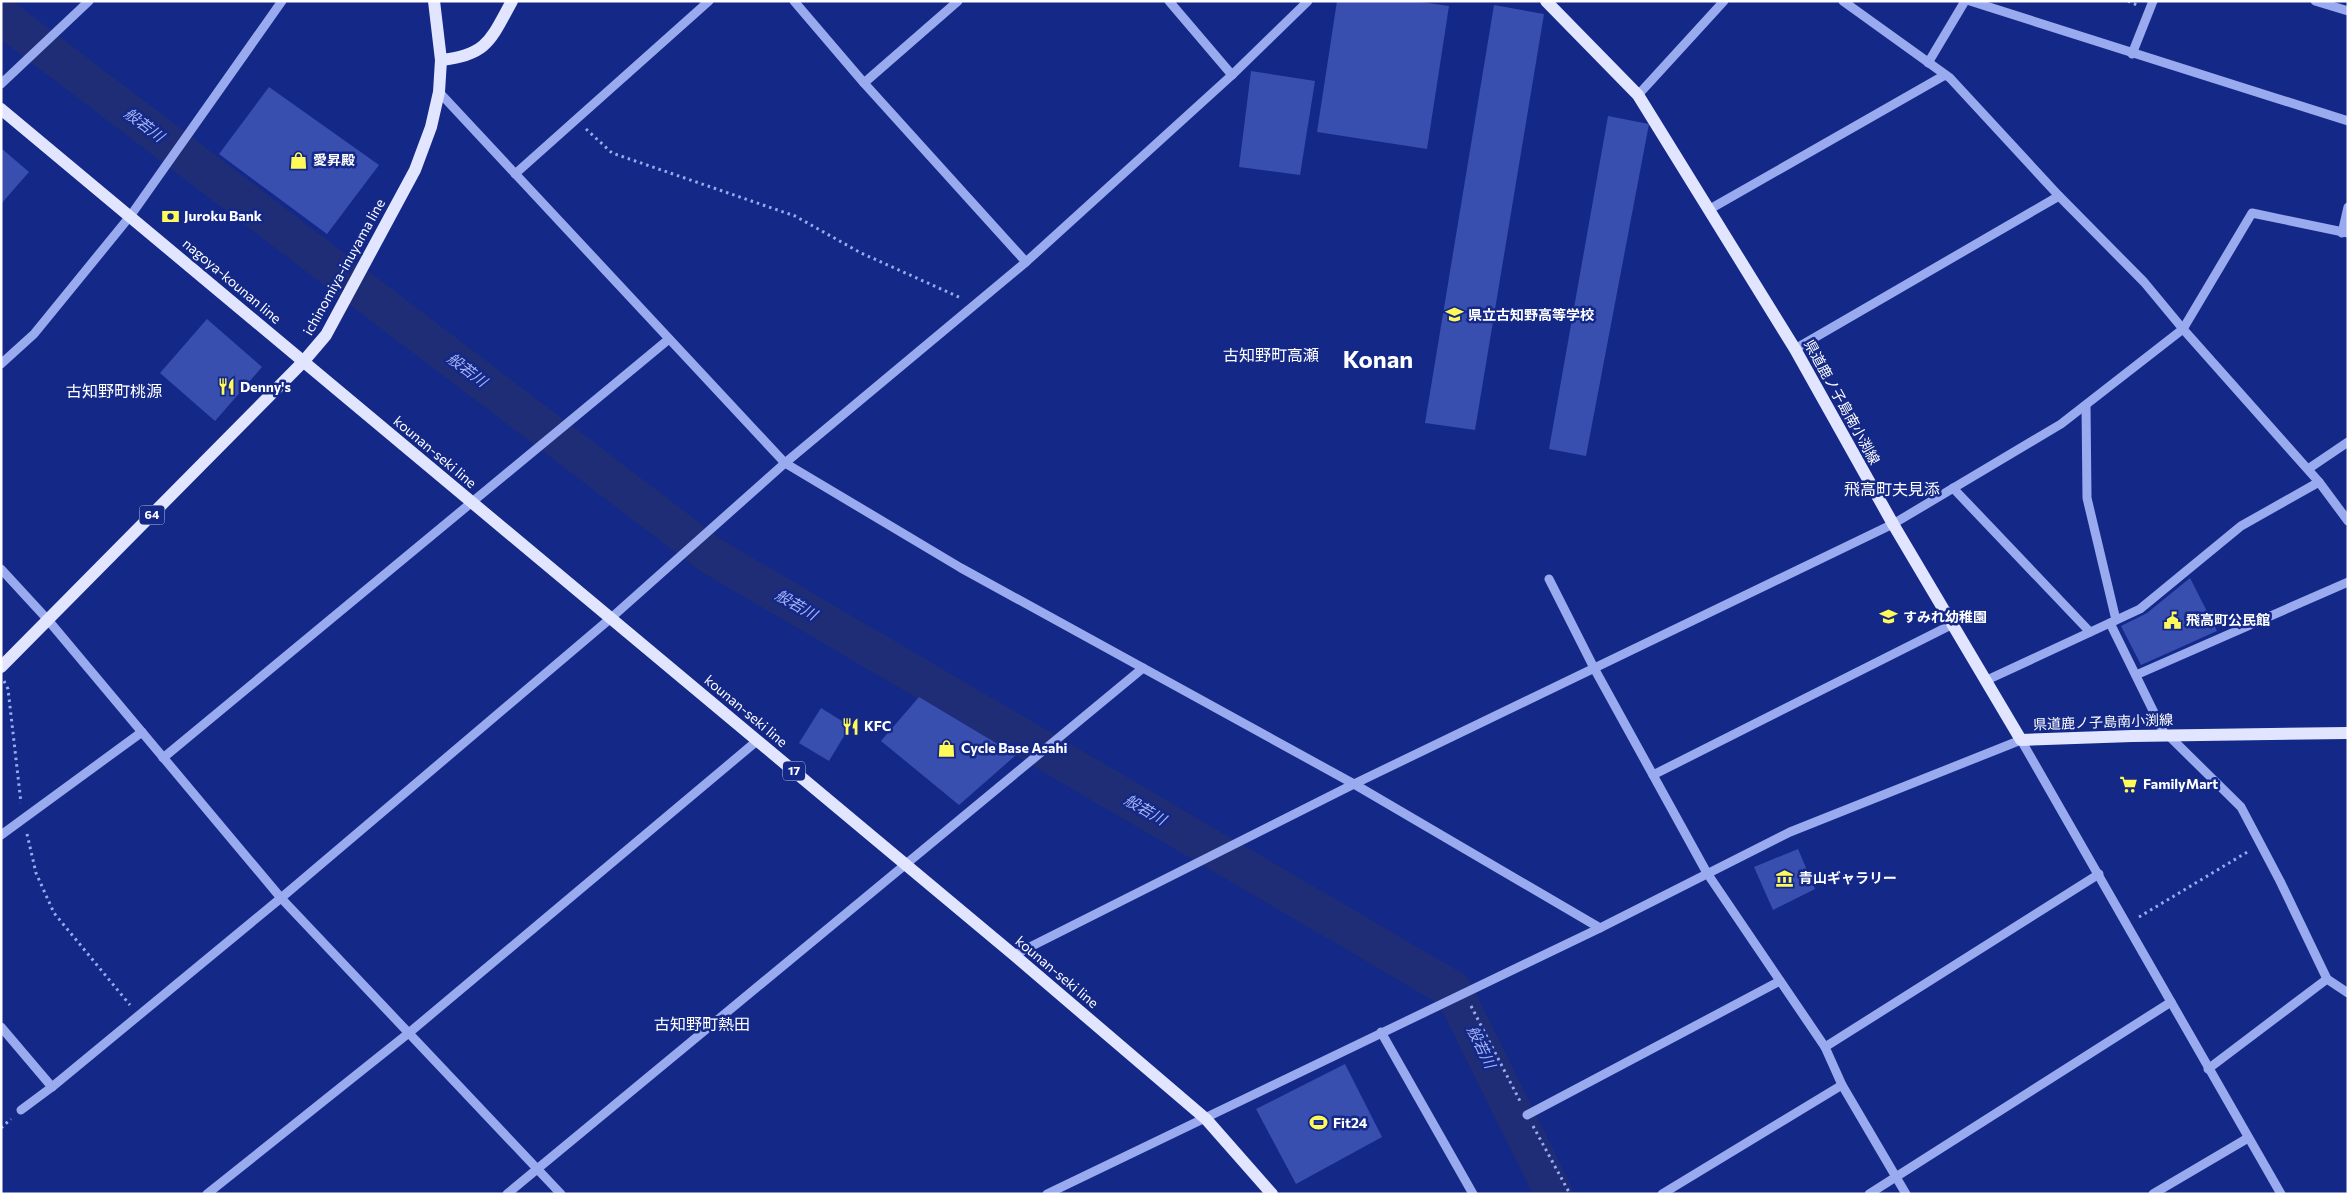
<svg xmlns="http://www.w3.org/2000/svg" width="2349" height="1195" font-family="Commissioner,'Noto Sans JP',sans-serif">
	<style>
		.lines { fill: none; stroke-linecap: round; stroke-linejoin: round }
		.river { stroke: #1e2d76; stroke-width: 38 }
		.building { fill: #384fb0 }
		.path { stroke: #99aaef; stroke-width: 3; stroke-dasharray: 2.5 4; stroke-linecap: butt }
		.minor { stroke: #99aaef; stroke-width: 9 }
		.major { stroke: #e1e5ff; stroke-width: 12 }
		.labels { text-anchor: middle; stroke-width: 5; stroke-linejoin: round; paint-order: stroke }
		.shield { fill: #142887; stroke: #b8bedb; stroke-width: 1 }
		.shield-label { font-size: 12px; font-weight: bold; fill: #fff }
		.poi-label { font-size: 14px; font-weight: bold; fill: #fff; stroke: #142887; text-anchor: start }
		.street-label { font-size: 14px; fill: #fff; stroke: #142887 }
		.water-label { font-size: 15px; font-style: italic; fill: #a5b5f7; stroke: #142887 }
		.quarter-label { font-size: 16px; fill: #fff; stroke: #142887 }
		.town-label { font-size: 24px; font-weight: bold; fill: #fff; stroke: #142887 }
	</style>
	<rect width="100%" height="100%" fill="#142887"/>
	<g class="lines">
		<polyline class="river" points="1,16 712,556 1453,990 1554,1194"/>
	</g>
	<g class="building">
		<polygon points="1337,1 1414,1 1449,6 1427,149 1317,132"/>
		<polygon points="1494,5 1544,14 1475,430 1425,423"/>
		<polygon points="1251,71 1315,81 1300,175 1239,167"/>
		<polygon points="269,87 379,165 327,234 219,154"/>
		<polygon points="1608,116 1649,124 1586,456 1549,449"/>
		<polygon points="1,148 29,172 1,204"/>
		<polygon points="207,319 262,367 215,421 160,373"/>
		<polygon points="2190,578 2217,631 2141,665 2121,626 2147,613"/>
		<polygon points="919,697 1016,755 959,805 881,741"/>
		<polygon points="821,708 850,726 829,761 799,743"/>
		<polygon points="1798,849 1815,889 1773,910 1754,867"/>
		<polygon points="1345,1064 1382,1137 1296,1184 1256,1109"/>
	</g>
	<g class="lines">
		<g class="path">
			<polyline points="2128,1 2137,5"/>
			<polyline points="586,129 612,153 795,216 861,253 961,298"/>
			<polyline points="4,681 8,689 21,803"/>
			<polyline points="27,834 36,873 54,913 130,1005"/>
			<polyline points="2139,917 2249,851"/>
			<polyline points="1471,1006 1521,1103"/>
			<polyline points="1533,1126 1570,1194"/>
			<polyline points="1,1128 11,1119"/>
		</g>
		<g class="minor">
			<polyline points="794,1 864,83 1026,262"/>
			<polyline points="1169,1 1232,75"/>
			<polyline points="1843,1 1950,78 2059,196 2144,282 2183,329 2319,482 2348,521"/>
			<polyline points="1970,1 2348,121"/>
			<polyline points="2315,1 2348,11"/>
			<polyline points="2132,54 2153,1"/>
			<polyline points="1928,63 1965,1"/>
			<polyline points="864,83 958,1"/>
			<polyline points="1,84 89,1"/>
			<polyline points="439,92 785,463 961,568 1354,784 1600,928"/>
			<polyline points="1638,95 1724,1"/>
			<polyline points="515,174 709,1"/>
			<polyline points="1710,209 1945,75"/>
			<polyline points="2342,233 2348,207"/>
			<polyline points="1795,349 2059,196"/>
			<polyline points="1,364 34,334 131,215 282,1"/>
			<polyline points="2086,405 2087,498 2116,620"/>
			<polyline points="2308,469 2348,442"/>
			<polyline points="1953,488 2090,632"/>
			<polyline points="1,569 48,620 281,898 561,1194"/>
			<polyline points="1549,579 1594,668 1707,873 1825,1047 1842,1085 1906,1194"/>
			<polyline points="2110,623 2165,735"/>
			<polyline points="2136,675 2348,582"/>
			<polyline points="1987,680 2140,609 2241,526 2319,482"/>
			<polyline points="2168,735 2241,807 2280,881 2327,979"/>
			<polyline points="163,758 669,339"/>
			<polyline points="1653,775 1953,624"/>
			<polyline points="1,835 142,732"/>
			<polyline points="1014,955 1354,784 1893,524 2061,424 2183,329 2252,213 2348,233"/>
			<polyline points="1,1027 52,1087"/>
			<polyline points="1381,1032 1473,1194"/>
			<polyline points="1825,1047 2099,874"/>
			<polyline points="2208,1069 2327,979 2348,993"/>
			<polyline points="21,1110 52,1087 281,898 611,618 785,463 1026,262 1232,75 1308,1"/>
			<polyline points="1527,1115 1780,981"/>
			<polyline points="207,1194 410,1032 758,740"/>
			<polyline points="507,1194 1143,668"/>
			<polyline points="1047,1194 1600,928 1790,832 2021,740 2281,1194"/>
			<polyline points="1662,1194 1842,1085"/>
			<polyline points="1869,1194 2171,1002"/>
			<polyline points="2153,1194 2248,1138"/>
		</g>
		<g class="major">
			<polyline points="1546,1 1638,95 1795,349 1893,524 2021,740 2132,736 2348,733"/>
			<path d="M441,60C488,55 491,39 512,1"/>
			<polyline points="1,109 1014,955 1206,1119 1272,1194"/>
			<polyline points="1,667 303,362 326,335 415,170 431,127 439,92 441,60 434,1"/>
		</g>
	</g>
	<defs>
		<symbol id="shop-bare" viewBox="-9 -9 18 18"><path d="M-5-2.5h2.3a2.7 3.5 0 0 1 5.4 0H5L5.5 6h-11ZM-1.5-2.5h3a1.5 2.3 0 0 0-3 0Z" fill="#fffa57" stroke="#142887" stroke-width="2.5" paint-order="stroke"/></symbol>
		<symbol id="bank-bare" viewBox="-9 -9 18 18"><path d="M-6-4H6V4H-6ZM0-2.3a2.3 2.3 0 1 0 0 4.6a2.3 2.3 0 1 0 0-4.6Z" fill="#fffa57" stroke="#142887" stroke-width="2.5" paint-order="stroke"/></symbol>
		<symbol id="school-bare" viewBox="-9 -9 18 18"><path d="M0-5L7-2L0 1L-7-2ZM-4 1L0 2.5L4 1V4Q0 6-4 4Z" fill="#fffa57" stroke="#142887" stroke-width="2.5" paint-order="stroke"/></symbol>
		<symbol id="restaurant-bare" viewBox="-9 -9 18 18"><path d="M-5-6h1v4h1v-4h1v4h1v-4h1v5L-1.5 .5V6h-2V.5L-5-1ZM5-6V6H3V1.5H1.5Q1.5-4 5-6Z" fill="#fffa57" stroke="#142887" stroke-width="2.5" paint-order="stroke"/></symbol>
		<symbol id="civic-bare" viewBox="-9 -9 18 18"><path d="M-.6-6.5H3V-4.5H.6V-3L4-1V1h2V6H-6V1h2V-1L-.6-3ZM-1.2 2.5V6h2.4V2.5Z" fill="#fffa57" stroke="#142887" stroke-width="2.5" paint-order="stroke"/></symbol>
		<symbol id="supermarket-bare" viewBox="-9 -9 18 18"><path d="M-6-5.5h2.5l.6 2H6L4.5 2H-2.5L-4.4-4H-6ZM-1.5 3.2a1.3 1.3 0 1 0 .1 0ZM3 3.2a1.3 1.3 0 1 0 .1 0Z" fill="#fffa57" stroke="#142887" stroke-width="2.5" paint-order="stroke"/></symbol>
		<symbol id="museum-bare" viewBox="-9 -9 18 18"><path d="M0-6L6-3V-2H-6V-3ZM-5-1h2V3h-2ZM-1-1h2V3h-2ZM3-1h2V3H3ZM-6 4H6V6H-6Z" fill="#fffa57" stroke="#142887" stroke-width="2.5" paint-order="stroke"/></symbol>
		<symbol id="stadium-bare" viewBox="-9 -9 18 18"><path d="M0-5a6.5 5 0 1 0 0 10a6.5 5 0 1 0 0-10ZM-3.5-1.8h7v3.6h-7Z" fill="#fffa57" stroke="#142887" stroke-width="2.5" paint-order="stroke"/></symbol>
	</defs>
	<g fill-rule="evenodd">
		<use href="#shop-bare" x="286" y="148" width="25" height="25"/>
		<use href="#bank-bare" x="158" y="204" width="25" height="25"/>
		<use href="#school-bare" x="1442" y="302" width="25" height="25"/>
		<use href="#restaurant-bare" x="214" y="374" width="25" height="25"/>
		<use href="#school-bare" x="1876" y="604" width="25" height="25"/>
		<use href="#civic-bare" x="2160" y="608" width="25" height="25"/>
		<use href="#restaurant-bare" x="838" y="714" width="25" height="25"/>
		<use href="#shop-bare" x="934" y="736" width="25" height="25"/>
		<use href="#supermarket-bare" x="2116" y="772" width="25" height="25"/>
		<use href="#museum-bare" x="1772" y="866" width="25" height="25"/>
		<use href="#stadium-bare" x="1306" y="1110" width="25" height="25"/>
	</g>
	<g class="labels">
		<g class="shield">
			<rect x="139.5" y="505.5" width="25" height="19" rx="4"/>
			<rect x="783" y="761.5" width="22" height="19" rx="4"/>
		</g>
		<g class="shield-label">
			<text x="152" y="519">64</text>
			<text x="794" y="775">17</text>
		</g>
		<g class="poi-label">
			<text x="313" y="165">愛昇殿</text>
			<text x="184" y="221">Juroku Bank</text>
			<text x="1468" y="320">県立古知野高等学校</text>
			<text x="240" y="392">Denny's</text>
			<text x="1903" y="622">すみれ幼稚園</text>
			<text x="2186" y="625">飛高町公民館</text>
			<text x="864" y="731">KFC</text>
			<text x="961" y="753">Cycle Base Asahi</text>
			<text x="2143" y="789">FamilyMart</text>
			<text x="1799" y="883">青山ギャラリー</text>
			<text x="1333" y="1128">Fit24</text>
		</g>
		<g class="street-label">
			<text transform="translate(344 267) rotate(-61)" y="5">ichinomiya-inuyama line</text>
			<text transform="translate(232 281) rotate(40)" y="5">nagoya-kounan line</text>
			<text transform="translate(1842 402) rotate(61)" y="5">県道鹿ノ子島南小渕線</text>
			<text transform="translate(435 452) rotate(40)" y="5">kounan-seki line</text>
			<text transform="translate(746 711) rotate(40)" y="5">kounan-seki line</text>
			<text transform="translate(2103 722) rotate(-2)" y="5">県道鹿ノ子島南小渕線</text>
			<text transform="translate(1057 972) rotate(40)" y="5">kounan-seki line</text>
		</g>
		<g class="water-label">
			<text transform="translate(144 125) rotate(37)" y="5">般若川</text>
			<text transform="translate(467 370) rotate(37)" y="5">般若川</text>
			<text transform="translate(796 605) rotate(30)" y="5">般若川</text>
			<text transform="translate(1145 810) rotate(30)" y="5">般若川</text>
			<text transform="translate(1481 1047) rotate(64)" y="5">般若川</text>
		</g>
		<g class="quarter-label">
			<text x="1271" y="361">古知野町高瀬</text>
			<text x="114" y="397">古知野町桃源</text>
			<text x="1892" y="495">飛高町夫見添</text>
			<text x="702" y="1030">古知野町熱田</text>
		</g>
		<g class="town-label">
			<text x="1378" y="368">Konan</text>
		</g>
	</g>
	<rect width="2349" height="1195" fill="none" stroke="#ffffff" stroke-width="5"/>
</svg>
